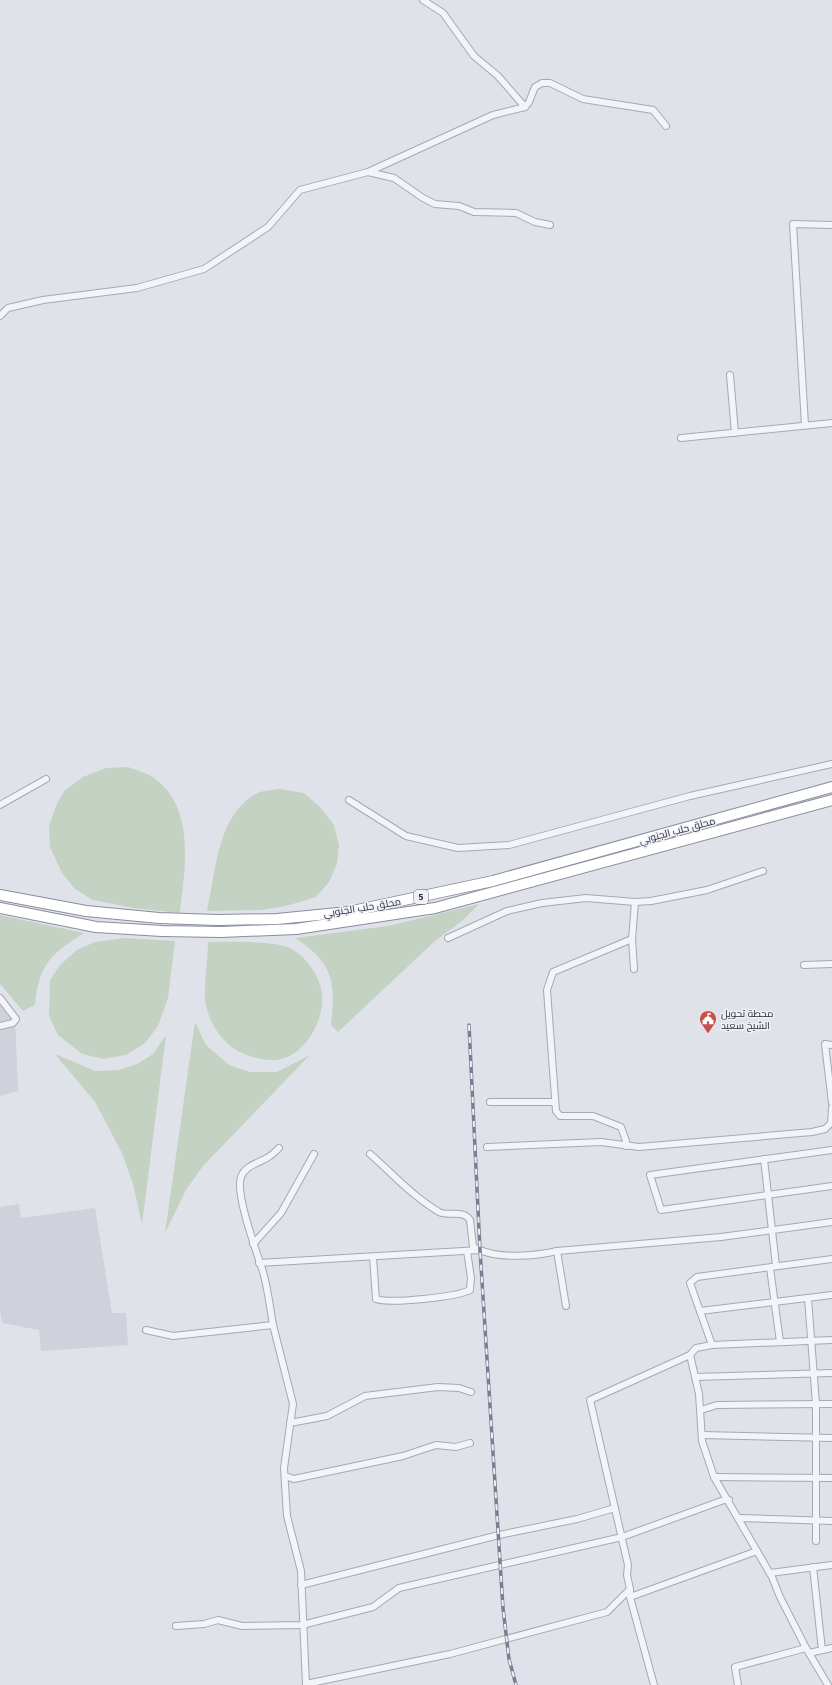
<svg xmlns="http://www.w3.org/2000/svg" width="832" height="1685" font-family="'Fira Sans',Cairo,sans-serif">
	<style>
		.built { fill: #cfd1db }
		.green { fill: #c3d2c2 }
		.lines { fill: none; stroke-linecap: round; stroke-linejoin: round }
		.minor-casing { stroke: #a6a8b3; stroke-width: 8 }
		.trunk-casing { stroke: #888d9f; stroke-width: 12 }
		.minor { stroke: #f3f4f7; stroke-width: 6 }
		.trunk { stroke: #fff; stroke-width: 10 }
		.rail-casing { stroke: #7a7e92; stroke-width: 3.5 }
		.rail { stroke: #f0f1f6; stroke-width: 2; stroke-dasharray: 6; stroke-linecap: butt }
		.labels { text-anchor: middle; stroke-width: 3; stroke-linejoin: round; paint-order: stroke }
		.shield { fill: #f0f1f6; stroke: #656876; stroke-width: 1 }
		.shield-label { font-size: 9px; font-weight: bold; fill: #2a2d3f }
		.street-label { font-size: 10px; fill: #2a2d3f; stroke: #f0f1f6 }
		.poi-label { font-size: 10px; fill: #2a2d3f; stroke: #f0f1f6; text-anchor: start }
	</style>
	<rect width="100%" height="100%" fill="#e0e2e9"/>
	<g class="built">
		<polygon points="0,1005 15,1017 18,1091 0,1096"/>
		<polygon points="19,1204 21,1218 95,1208 112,1313 126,1313 128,1345 41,1351 39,1330 2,1323 0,1310 0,1207"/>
	</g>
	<g class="green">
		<path d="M128,767C136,770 147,773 154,778C196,808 185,869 180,913L133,908L93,900L75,889L62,873L50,847L49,826L56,806L65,790L83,777L106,768Z"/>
		<path d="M280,789L304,793L321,808L334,825L339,845L337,864L329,882L316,897L286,906L262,910L207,911C216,872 217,815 256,794C262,790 273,790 280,789Z"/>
		<path d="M479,904L462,921L435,941L338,1032L331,1025C336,981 333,963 295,938L388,926Z"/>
		<path d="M0,915L84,933C51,954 39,964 35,1005L23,1011L0,984Z"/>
		<polygon points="125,938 175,941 168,998 158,1026 145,1043 126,1055 103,1059 82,1054 58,1035 49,1016 50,980 60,965 77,950 95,942"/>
		<path d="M208,942C228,942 276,940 292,949C308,959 319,975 322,993C325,1017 308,1050 285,1058C270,1063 252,1058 238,1051C222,1042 210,1024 206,1006C203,992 208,957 208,942Z"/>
		<polygon points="195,1022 206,1045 229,1065 250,1072 277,1072 310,1055 203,1166 186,1190 165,1233"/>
		<polygon points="166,1035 142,1224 133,1184 122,1153 95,1102 55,1054 95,1071 119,1070 137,1064 153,1054"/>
	</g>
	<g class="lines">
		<defs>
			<g id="minor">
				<polyline points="423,0 443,13 474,56 498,76 525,107"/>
				<polyline points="368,172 394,178 423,198 435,204 459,206 474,212 516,213 535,222 550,225"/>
				<polyline points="0,316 8,308 43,300 137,288 204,269 268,227 300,190 368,172 493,115 525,107 529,102 535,87 542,83 550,83 583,99 653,110 666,126"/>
				<polyline points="730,375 735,433"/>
				<polyline points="805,425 793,224 832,225"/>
				<polyline points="681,438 832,423"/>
				<polyline points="349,800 406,836 458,848 509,845 690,796 832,764"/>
				<polyline points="0,805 46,779"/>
				<polyline points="448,938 507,911 542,903 586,898 635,902 651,901 707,890 763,871"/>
				<polyline points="804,965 832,964"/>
				<polyline points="634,969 632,939 635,902"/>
				<polyline points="0,998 16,1019 13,1023 0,1026"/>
				<polyline points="832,1045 825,1044 832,1103"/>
				<polyline points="490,1102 555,1102"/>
				<polyline points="626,1146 626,1141 621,1127 593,1116 560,1116 556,1111 547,990 553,972 632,939"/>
				<polyline points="487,1147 601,1142 639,1147 812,1132 825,1129 831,1123 832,1108"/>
				<polyline points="832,1150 650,1175 661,1210 832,1186"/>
				<path d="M370,1154C393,1174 412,1196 439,1212C448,1217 463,1209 470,1220L473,1247L480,1250"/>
				<polyline points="764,1159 776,1266"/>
				<polyline points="253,1244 281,1213 314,1154"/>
				<polyline points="557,1251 566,1306"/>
				<path d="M373,1257L376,1299C391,1304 456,1297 470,1290L471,1278L467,1251"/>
				<path d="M259,1263L480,1250C500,1259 536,1256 557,1251L721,1237L832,1222"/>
				<polyline points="770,1268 780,1342"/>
				<polyline points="808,1298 816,1404 816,1541"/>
				<polyline points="700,1311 832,1295"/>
				<path d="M273,1325C270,1308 268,1289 263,1272C257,1252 235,1195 241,1177C245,1165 260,1163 270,1156C273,1154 276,1151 279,1148"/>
				<polyline points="146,1330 173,1336 273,1325 293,1404 284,1468 287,1516 301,1571 306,1685"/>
				<polyline points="712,1345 690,1283 697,1277 832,1259"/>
				<polyline points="695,1377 832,1373"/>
				<polyline points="701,1410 717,1405 832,1404"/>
				<polyline points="290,1423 327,1416 365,1396 438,1387 459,1388 471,1392"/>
				<polyline points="702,1435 832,1438"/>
				<polyline points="285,1476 294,1479 403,1456 436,1445 456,1447 470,1443"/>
				<polyline points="714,1477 832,1478"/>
				<polyline points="739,1518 832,1521"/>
				<polyline points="813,1567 822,1650"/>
				<polyline points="770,1573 832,1565"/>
				<polyline points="301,1585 499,1535 577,1519 615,1508"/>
				<polyline points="630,1589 627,1575 628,1565 590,1400 690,1355"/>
				<polyline points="630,1597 654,1685"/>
				<polyline points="176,1626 204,1624 218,1620 242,1626 302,1625 373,1607 399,1588 622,1537 724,1500 729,1500"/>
				<polyline points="809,1653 832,1648"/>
				<polyline points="306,1684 450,1654 607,1612 630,1589 630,1597 757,1551"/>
				<polyline points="738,1685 735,1667 806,1648"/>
				<polyline points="828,1685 806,1648 780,1597 772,1577 714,1477 702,1441 699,1394 690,1355 696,1348 712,1345 832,1340"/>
			</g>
			<g id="trunk">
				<polyline points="0,895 86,911 159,918 217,920 277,919 348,912 493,881 832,787"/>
				<polyline points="0,908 96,927 162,931 221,932 296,929 435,908 832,800"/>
			</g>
		</defs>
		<use href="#minor" class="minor-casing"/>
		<use href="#trunk" class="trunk-casing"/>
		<use href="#minor" class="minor"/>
		<use href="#trunk" class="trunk"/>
		<defs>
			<polyline id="rail" points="469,1025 480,1250 503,1608 509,1659 516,1685"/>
		</defs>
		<use href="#rail" class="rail-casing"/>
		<use href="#rail" class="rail"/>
	</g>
	<defs>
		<symbol id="civic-pin" viewBox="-11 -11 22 30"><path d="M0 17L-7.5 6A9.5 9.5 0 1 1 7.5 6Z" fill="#c8524b" stroke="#f0f1f6"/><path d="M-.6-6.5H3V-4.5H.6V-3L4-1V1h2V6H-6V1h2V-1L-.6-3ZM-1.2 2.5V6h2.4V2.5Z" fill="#fff"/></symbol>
	</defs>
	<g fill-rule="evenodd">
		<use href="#civic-pin" x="698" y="1009" width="20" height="27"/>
	</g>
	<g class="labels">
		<rect class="shield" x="414" y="890" width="14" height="14" rx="3"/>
		<g class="shield-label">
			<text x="421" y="900">5</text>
		</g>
		<g class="street-label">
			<text transform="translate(677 830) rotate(-15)" y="4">محلق حلب الجنوبي</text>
			<text transform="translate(362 907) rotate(-9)" y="4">محلق حلب الجنوبي</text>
		</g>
		<g class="poi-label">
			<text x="721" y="1017">محطة تحويل<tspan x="721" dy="12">الشيخ سعيد</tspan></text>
		</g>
	</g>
</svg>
